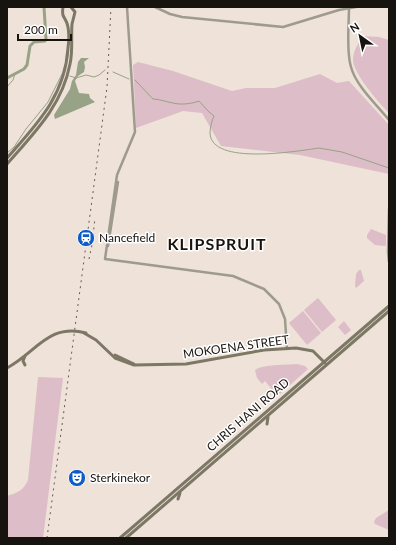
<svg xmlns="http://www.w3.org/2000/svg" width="396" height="545" font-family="Lato,sans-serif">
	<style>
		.green { fill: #ddbdc8 }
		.water { fill: #98a286 }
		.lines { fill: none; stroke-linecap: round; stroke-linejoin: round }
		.stream { stroke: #98a286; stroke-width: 1 }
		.river { stroke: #98a286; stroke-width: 3 }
		.tertiary { stroke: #9f9a8e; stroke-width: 2.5 }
		.secondary { stroke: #7d7765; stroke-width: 3 }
		.rail { stroke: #645d57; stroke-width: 1; stroke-dasharray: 2 4; stroke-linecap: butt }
		.labels { text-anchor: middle; stroke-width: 3; stroke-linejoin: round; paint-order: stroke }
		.poi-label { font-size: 12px; fill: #17130f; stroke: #fff; text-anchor: start }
		.street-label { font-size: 12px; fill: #17130f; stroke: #fff }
		.district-label { font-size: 16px; font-weight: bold; letter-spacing: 1px; fill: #17130f; stroke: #fff }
	</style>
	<rect width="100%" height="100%" fill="#eee2d9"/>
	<g class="green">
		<path d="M363,36L379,37L389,40V113C379,103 352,72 353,59C353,51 359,42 363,36Z"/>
		<polygon points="138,62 173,71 232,91 246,88 275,88 320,74 337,83 349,81 389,125 389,174 300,155 221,146 202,113 183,111 136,128 133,65"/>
		<polygon points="371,229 386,235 386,245 385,246 375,245 367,238 367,235"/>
		<polygon points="359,270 361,270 364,281 356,288 355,286 356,274"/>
		<polygon points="318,298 336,320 322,332 304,310"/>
		<polygon points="303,311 321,333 307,345 289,323"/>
		<polygon points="344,321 351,330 345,335 338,327"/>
		<path d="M297,364L305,366L308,369L280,394L277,392L275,393L265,381L262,384L257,378L255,370C263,364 287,365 297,364Z"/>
		<path d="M38,377L63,378L43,538H7V496C17,493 24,490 28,480Z"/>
		<polygon points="389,510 389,530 375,524 374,522 376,518"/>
	</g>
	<polygon class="water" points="81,58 89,58 84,62 85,67 84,72 78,76 75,81 79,93 89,94 90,98 95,102 55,119 54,115 70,89 72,81 76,75 78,62"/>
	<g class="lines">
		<g class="stream">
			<polyline points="113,72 129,79"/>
			<polyline points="70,76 76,78 86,75 94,77 99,75 105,70"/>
			<path d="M135,80L153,99C160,99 166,102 173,103C181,105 191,104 199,101L208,111L214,116C212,120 210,128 210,133C211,166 298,151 319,148L342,152L389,168"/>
			<polyline points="7,87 13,80 15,74"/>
			<polyline points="7,153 14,147 26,129 48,102 62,74"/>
		</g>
		<polyline class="river" points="7,78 24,69 27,65 30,46 34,42 45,41 46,39 44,7"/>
		<g class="tertiary">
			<polyline points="127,7 135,132 117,175 105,259 233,276 264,289 279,304 285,319 287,349"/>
			<polyline points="155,7 170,14 182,17 283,27 339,10 356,7"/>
			<path d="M349,7C349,25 346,51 351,67C356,86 377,105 389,120"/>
			<polyline points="389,209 388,252 389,262"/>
			<polyline points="108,246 118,182"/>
		</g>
		<g class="secondary">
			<path d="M7,158C37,124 65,96 68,48C69,41 69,33 68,27C66,16 61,19 63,7"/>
			<path d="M7,164C34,133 62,106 70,64C73,51 71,38 72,24C73,20 74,16 75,12L71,7"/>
			<polyline points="84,333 96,340 115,358 134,365 186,364 264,350 296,348 313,351 325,363"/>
			<polyline points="115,355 134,364"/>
			<polyline points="25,365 23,361 25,356"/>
			<path d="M7,368C36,353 48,323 86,333"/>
			<polyline points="267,424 268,417"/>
			<polyline points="178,499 180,493"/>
			<polyline points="120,538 389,306"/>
			<polyline points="126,538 389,311"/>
		</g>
		<g class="rail">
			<polyline points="89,259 92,245 95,218"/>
			<polyline points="47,538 107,87 111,7"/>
		</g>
	</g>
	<defs>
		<symbol id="station-disc" viewBox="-11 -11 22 22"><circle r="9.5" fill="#0e5cc6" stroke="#fff"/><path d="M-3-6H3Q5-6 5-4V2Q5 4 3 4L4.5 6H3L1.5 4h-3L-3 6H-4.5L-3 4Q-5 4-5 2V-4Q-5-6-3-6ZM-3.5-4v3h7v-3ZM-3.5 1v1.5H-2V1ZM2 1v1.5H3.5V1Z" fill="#fff"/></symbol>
		<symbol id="theatre-disc" viewBox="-11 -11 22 22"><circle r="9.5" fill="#0e5cc6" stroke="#fff"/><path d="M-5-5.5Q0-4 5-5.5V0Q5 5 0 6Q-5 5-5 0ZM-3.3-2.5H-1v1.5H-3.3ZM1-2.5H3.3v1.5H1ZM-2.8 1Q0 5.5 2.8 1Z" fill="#fff"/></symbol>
	</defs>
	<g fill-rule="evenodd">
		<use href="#station-disc" x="76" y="228" width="20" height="20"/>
		<use href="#theatre-disc" x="67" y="468" width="20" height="20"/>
	</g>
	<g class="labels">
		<g class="poi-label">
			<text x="99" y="242">Nancefield</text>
			<text x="90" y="482">Sterkinekor</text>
		</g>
		<g class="street-label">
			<text transform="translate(236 347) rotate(-8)" y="4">MOKOENA STREET</text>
			<text transform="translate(248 415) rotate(-41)" y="4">CHRIS HANI ROAD</text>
		</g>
		<g class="district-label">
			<text x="217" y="250">KLIPSPRUIT</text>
		</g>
	</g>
	<rect width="396" height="545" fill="none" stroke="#17130f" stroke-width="16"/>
	<g transform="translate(360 36) rotate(327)" stroke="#ffffff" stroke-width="3" paint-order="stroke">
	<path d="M0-3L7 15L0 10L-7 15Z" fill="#17130f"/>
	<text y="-6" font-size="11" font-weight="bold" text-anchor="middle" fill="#17130f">N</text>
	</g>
	<path d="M18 34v6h53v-6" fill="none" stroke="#17130f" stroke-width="2"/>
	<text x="24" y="34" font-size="12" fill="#17130f" stroke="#ffffff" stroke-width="3" paint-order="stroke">200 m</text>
</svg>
